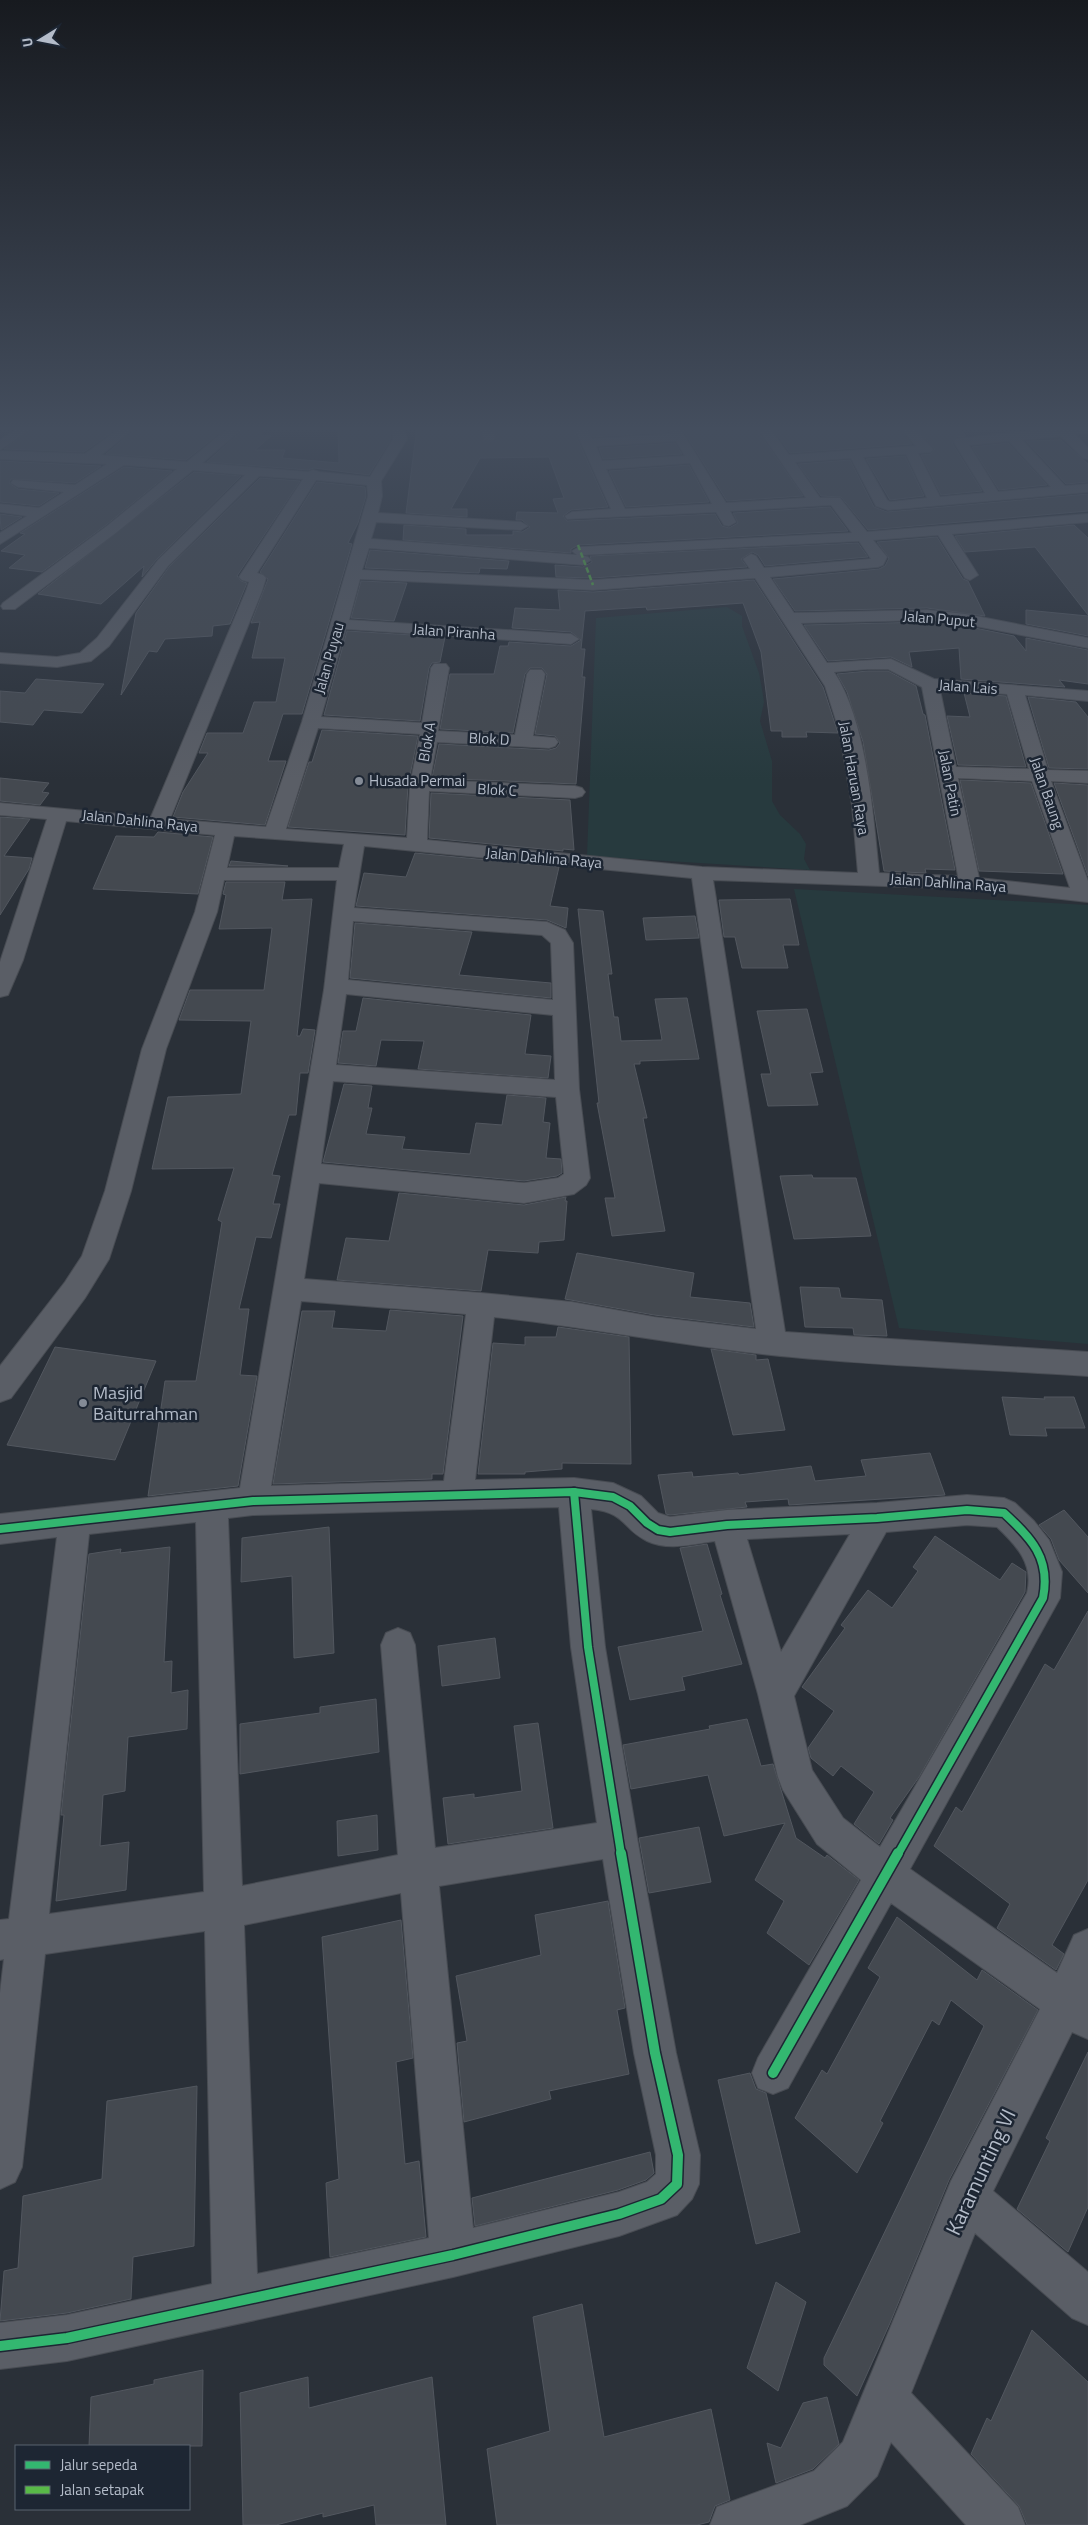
<svg xmlns="http://www.w3.org/2000/svg" width="1088" height="2525" font-family="'Titillium Web',sans-serif">
	<style>
		.green { fill: #273a3e }
		.lines { fill: none; stroke-linecap: round; stroke-linejoin: round }
		.stream { stroke: #384963; stroke-width: 4 }
		.building { fill: #444950; stroke: #52575f }
		.minor-casing { stroke: #484c53; stroke-width: 2 }
		.minor { fill: #5a5e66; fill-rule: evenodd }
		.quiet { stroke: #58b947; stroke-width: 2.5; stroke-dasharray: 5.5 2.5; stroke-linecap: butt }
		.cycleway-far1-casing { stroke: #1d2633; stroke-width: 11 }
		.cycleway-casing { stroke: #1d2633; stroke-width: 13 }
		.cycleway-far1 { stroke: #33b770; stroke-width: 8 }
		.cycleway { stroke: #33b770; stroke-width: 10 }
		.poi-dot { fill: #848b96; stroke: #1d2633; stroke-width: 2 }
		.labels { text-anchor: middle; stroke-width: 5; stroke-linejoin: round; paint-order: stroke }
		.far-street-label { font-size: 15px; fill: #b4bcc9; stroke: #1d2633 }
		.far-poi-label { font-size: 15px; fill: #b4bcc9; stroke: #1d2633; text-anchor: start }
		.poi-label { font-size: 18px; fill: #b4bcc9; stroke: #1d2633; text-anchor: start }
		.near-street-label { font-size: 21px; fill: #b4bcc9; stroke: #1d2633 }
	</style>
	<rect width="100%" height="100%" fill="#2a3038"/>
	<g class="green">
		<polygon points="727,607 742,616 742,626 759,673 762,689 764,702 760,721 772,761 772,801 780,815 800,834 806,844 804,859 810,870 587,856 596,618"/>
		<polygon points="794,889 1088,905 1088,1344 899,1328"/>
	</g>
	<g class="lines">
		<polyline class="stream" points="323,427 347,432"/>
	</g>
	<g class="building">
		<polygon points="36,427 119,427 84,452 4,449"/>
		<polygon points="138,427 227,427 186,460 106,454"/>
		<polygon points="246,427 268,427 259,435 271,436 255,450 285,450 282,458 339,463 338,427 390,427 391,439 369,475 314,468 308,470 207,462"/>
		<polygon points="417,427 478,427 484,442 496,441 494,427 572,427 608,507 571,510 563,516 567,521 715,514 722,526 729,528 738,523 733,513 830,507 848,531 579,545 571,549 571,553 403,540 404,525 466,529 466,535 513,535 513,531 522,532 530,527 522,520 516,520 517,512 558,513 553,499 564,498 549,457 480,458 451,509 467,509 467,517 406,513"/>
		<polygon points="588,427 665,427 668,432 593,437"/>
		<polygon points="681,427 755,427 803,496 727,501"/>
		<polygon points="771,427 898,427 912,444 790,453"/>
		<polygon points="915,427 956,427 966,436 956,437 952,443 982,491 941,495 921,455 931,454 935,449"/>
		<polygon points="1061,440 1088,464 1088,482 1066,484 1026,441"/>
		<polygon points="675,443 682,454 603,459 599,448"/>
		<polygon points="1008,443 1047,485 999,490 972,447"/>
		<polygon points="905,456 924,496 890,500 866,459"/>
		<polygon points="850,460 874,507 887,512 1088,494 1088,511 868,530 841,497 821,496 798,464"/>
		<polygon points="0,461 101,466 75,483 11,479 9,483 18,489 59,493 39,506 0,502"/>
		<polygon points="689,465 709,502 626,507 609,471"/>
		<polygon points="124,467 172,471 106,525 42,572 9,568 25,555 1,551 25,534 20,533"/>
		<polygon points="194,472 241,476 157,559 142,577 144,566 101,604 38,594"/>
		<polygon points="260,478 300,481 237,576 241,581 247,583 230,624 213,626 212,636 165,639 157,652 149,651 121,695 136,613 169,567"/>
		<polygon points="317,482 365,487 366,496 358,523 348,543 352,544 302,714 283,714 268,761 286,761 265,825 173,817 183,792 208,753 199,753 207,733 243,733 254,702 276,702 285,658 252,658 260,622 251,623 268,579 260,572"/>
		<polygon points="0,514 22,517 1,530"/>
		<polygon points="1074,525 1088,538 1088,615 1035,547 965,552 955,536"/>
		<polygon points="937,537 963,579 968,581 985,616 927,608 795,611 773,579 879,569 885,566 889,558 877,542"/>
		<polygon points="858,543 868,557 765,566 758,555 752,552 741,559 747,567 593,578 556,577 555,565 583,567 592,562 590,556"/>
		<polygon points="370,550 509,561 507,569 480,568 479,573 365,568"/>
		<polygon points="754,580 823,687 838,733 806,732 807,737 782,737 782,731 771,731 761,652 743,603 647,610 646,607 585,611 581,649 585,649 582,677 585,677 576,784 432,778 439,744 549,750 556,748 560,743 555,736 535,734 547,674 542,668 530,668 525,674 513,733 440,729 450,674 494,674 500,646 508,646 509,642 571,646 581,640 571,632 512,628 515,608 560,610 558,590 593,592"/>
		<polygon points="361,581 407,583 394,621 351,618"/>
		<polygon points="1026,610 1088,616 1088,636 1026,624"/>
		<polygon points="927,622 965,626 1014,636 1026,651 1026,638 1088,650 1088,684 1059,680 1065,687 961,679 959,648 909,652 912,667 891,657 828,661 804,625"/>
		<polygon points="347,631 445,637 440,662 432,663 429,668 420,721 324,715"/>
		<polygon points="868,671 888,671 916,686 923,714 925,715 955,870 925,869 926,873 884,871 863,742 847,692 837,674"/>
		<polygon points="36,679 104,684 82,713 44,710 33,725 0,722 0,691 25,693"/>
		<polygon points="964,693 1006,696 1026,767 958,765 947,716 970,717"/>
		<polygon points="1028,697 1076,702 1088,717 1088,769 1049,768"/>
		<polygon points="322,730 418,736 408,785 405,835 288,827 309,762 312,762"/>
		<polygon points="0,778 49,783 42,792 49,793 40,805 0,801"/>
		<polygon points="960,780 1031,783 1063,874 979,871"/>
		<polygon points="1054,783 1088,785 1088,876"/>
		<polygon points="431,793 570,800 574,850 563,849 563,851 429,838"/>
		<polygon points="0,817 30,819 4,856 32,858 29,869 0,915"/>
		<polygon points="158,832 213,837 198,894 93,889 116,836 154,837"/>
		<polygon points="415,853 559,867 550,906 568,908 566,928 547,920 356,906 364,873 406,877"/>
		<polygon points="231,861 288,866 229,866"/>
		<polygon points="226,882 285,882 282,900 312,899 297,1036 300,1036 303,1029 315,1030 308,1073 300,1073 296,1115 289,1115 272,1175 280,1176 273,1204 280,1204 271,1238 256,1237 239,1309 249,1309 240,1375 257,1376 238,1486 148,1496 165,1381 196,1381 222,1222 218,1220 234,1168 152,1169 168,1097 241,1094 251,1021 179,1020 190,990 264,990 272,928 219,929 226,895 223,894"/>
		<polygon points="790,899 799,945 783,945 788,968 742,968 735,937 724,937 719,900"/>
		<polygon points="578,909 603,911 612,974 608,974 614,1017 618,1017 621,1041 662,1040 655,999 687,998 699,1059 640,1061 640,1064 634,1064 647,1118 643,1118 665,1231 612,1236 605,1198 615,1198 597,1103 599,1103"/>
		<polygon points="695,916 699,938 646,940 643,918"/>
		<polygon points="355,923 472,932 459,975 551,983 551,998 350,978"/>
		<polygon points="363,998 531,1015 525,1054 551,1056 548,1078 418,1069 424,1041 381,1040 376,1066 338,1063 343,1031 356,1031"/>
		<polygon points="807,1009 823,1072 810,1073 818,1105 768,1106 761,1074 771,1074 757,1011"/>
		<polygon points="344,1084 372,1086 368,1108 372,1108 366,1134 405,1137 402,1149 470,1154 476,1123 502,1125 507,1095 546,1098 543,1122 550,1123 546,1158 561,1159 562,1173 557,1176 524,1181 323,1162"/>
		<polygon points="812,1175 813,1178 856,1178 871,1236 794,1239 780,1176"/>
		<polygon points="399,1193 524,1205 566,1197 565,1201 567,1201 564,1240 539,1242 538,1253 488,1250 481,1291 337,1280 346,1238 389,1241"/>
		<polygon points="577,1253 694,1273 690,1297 750,1303 754,1327 654,1315 565,1299"/>
		<polygon points="800,1287 839,1288 841,1298 882,1300 887,1336 854,1335 853,1328 805,1327"/>
		<polygon points="390,1310 463,1316 443,1474 432,1474 432,1479 273,1484 302,1311 335,1311 332,1328 386,1331"/>
		<polygon points="558,1327 629,1337 631,1464 562,1463 562,1469 525,1472 525,1474 478,1474 493,1343 525,1345 525,1337 556,1337"/>
		<polygon points="55,1347 156,1361 115,1460 7,1445"/>
		<polygon points="711,1349 756,1355 756,1360 768,1359 785,1430 733,1435"/>
		<polygon points="1002,1397 1045,1399 1044,1397 1074,1397 1085,1428 1045,1428 1047,1436 1010,1435"/>
		<polygon points="930,1453 945,1495 789,1505 788,1499 745,1502 747,1507 670,1515 666,1514 658,1475 692,1472 693,1477 738,1473 739,1475 811,1466 815,1481 866,1476 861,1460"/>
		<polygon points="1064,1510 1088,1537 1088,1593 1059,1560 1051,1539 1039,1525"/>
		<polygon points="329,1527 334,1653 294,1658 292,1576 241,1582 242,1538"/>
		<polygon points="935,1536 1000,1580 1012,1563 1026,1572 1025,1592 919,1777 890,1818 893,1820 879,1844 854,1824 874,1792 841,1766 833,1776 811,1758 808,1748 834,1711 802,1687 845,1628 841,1625 868,1590 892,1608 918,1571 913,1567"/>
		<polygon points="707,1544 722,1594 720,1595 742,1664 682,1677 685,1690 630,1700 618,1647 703,1631 680,1548"/>
		<polygon points="170,1547 164,1662 172,1661 171,1693 188,1690 187,1729 128,1737 125,1791 103,1795 100,1846 129,1842 126,1890 56,1901 64,1815 61,1815 89,1554 121,1549 120,1553"/>
		<polygon points="1088,1611 1088,1880 1052,1945 1064,1954 1056,1970 997,1928 1010,1904 934,1846 956,1807 962,1812 1045,1664 1054,1670"/>
		<polygon points="495,1638 500,1678 442,1686 438,1646"/>
		<polygon points="376,1699 379,1752 240,1774 240,1724 320,1713 320,1707"/>
		<polygon points="747,1719 761,1766 773,1764 796,1838 825,1858 827,1855 859,1880 809,1965 767,1933 784,1901 755,1880 785,1823 724,1836 708,1775 631,1789 623,1745 710,1729 709,1726"/>
		<polygon points="538,1723 553,1828 448,1844 443,1798 474,1794 474,1798 522,1791 514,1726"/>
		<polygon points="377,1815 378,1850 338,1856 337,1821"/>
		<polygon points="699,1827 711,1882 649,1893 639,1838"/>
		<polygon points="608,1901 625,2008 617,2010 629,2074 549,2091 551,2099 464,2122 457,2043 467,2041 456,1976 541,1955 535,1915"/>
		<polygon points="897,1917 977,1980 982,1970 1038,2010 949,2180 890,2323 857,2396 824,2365 824,2358 984,2026 951,2000 939,2025 932,2020 880,2121 883,2123 857,2173 795,2118 822,2070 827,2074 880,1977 868,1968"/>
		<polygon points="401,1920 413,2058 396,2062 405,2164 419,2161 426,2237 330,2257 326,2183 339,2179 322,1937"/>
		<polygon points="1088,2052 1088,2207 1068,2252 1017,2209 1050,2141 1046,2138"/>
		<polygon points="750,2073 756,2089 766,2093 800,2232 756,2244 718,2080"/>
		<polygon points="197,2086 194,2246 133,2257 131,2299 67,2313 0,2321 4,2271 18,2268 23,2196 102,2179 107,2101"/>
		<polygon points="650,2152 654,2173 646,2180 618,2190 475,2226 472,2198"/>
		<polygon points="776,2282 806,2302 778,2391 747,2368"/>
		<polygon points="582,2304 604,2437 711,2409 730,2500 715,2506 709,2522 697,2525 497,2525 487,2449 550,2431 533,2317"/>
		<polygon points="1032,2330 1088,2382 1088,2525 1027,2525 1019,2506 971,2454 987,2418 991,2421"/>
		<polygon points="203,2370 202,2446 89,2446 91,2397 154,2384 154,2380"/>
		<polygon points="308,2377 309,2408 432,2377 446,2525 376,2525 374,2505 323,2517 323,2513 276,2525 243,2525 240,2393"/>
		<polygon points="827,2397 839,2444 813,2469 776,2483 767,2443 781,2448 803,2403"/>
	</g>
	<g class="lines">
		<defs>
			<g id="minor">
				<polygon points="20,427 34,427 0,450 0,440"/>
				<path d="M122,427H136L101,455L187,462L230,427H244L202,463L308,472L313,470L319,472L370,477L393,439L392,427H404L407,439L381,481L382,496L378,513L521,522L528,526L521,530L376,522L371,539L577,555L572,551L579,547L852,533L831,505L730,511L736,522L729,526L724,525L716,512L567,519L565,516L572,512L611,509L574,427H586L592,439L671,434L667,427H679L726,503L806,498L757,427H769L789,455L916,446L900,427H913L933,449L931,452L918,453L940,497L985,493L954,442L956,439L1064,427H1088V433L1075,434L1088,448V459L1083,458L1061,436L1022,440L1065,486L1088,484V492L888,510L876,506L851,458L795,462L820,498H840L867,532L1088,514V522L952,534L978,575L970,580L965,578L938,535L873,540L887,557L883,565L878,567L770,577L794,613L927,610L965,614L1088,638V648L965,624L927,620L801,623L827,663L891,659L934,679L1088,691V701L1025,695L1048,770L1088,771V783L1051,781L1088,881V902L970,889L713,880L785,1332L1088,1352V1376C983,1369 876,1366 771,1355C678,1345 587,1327 494,1317L475,1480L574,1478L613,1483L641,1496L658,1513L670,1517L727,1510L877,1503L967,1495L1004,1498L1015,1503L1034,1521L1049,1540L1062,1572L1060,1598L910,1869L1057,1973L1074,1935L1088,1929V2039L1072,2032L993,2191L1088,2272V2325L1072,2318L975,2233L911,2393L1018,2507L1025,2525H966L891,2442L877,2476L847,2506L800,2525H710L717,2507L814,2471L843,2442L951,2181L1040,2009L891,1903L788,2088L773,2094L758,2088L752,2073L758,2058L861,1880L817,1844L783,1790L778,1777L758,1694L715,1541C693,1544 668,1551 647,1541C621,1528 627,1513 591,1509L605,1647L637,1838L676,2053L700,2155L699,2184L692,2199L677,2215L619,2236L453,2277L67,2361L0,2369V2323L67,2315L212,2284L205,1931L45,1954L22,2167L15,2182L0,2189V1993L4,1959L0,1960V1920L9,1919L57,1537L0,1544V1514L240,1488L324,990L337,880H224L217,912L166,1049L131,1191L109,1259L85,1298L11,1398L0,1402V1366L65,1282L82,1256L105,1191L142,1049L195,912L215,835L66,821L23,960L8,995L0,997V962L47,819L0,815V803L151,817L246,591L249,582L242,580L239,577L303,479L259,476L168,566L109,646L91,661L57,667L0,663V653L57,657L80,653L97,638L158,560L245,475L193,470L117,532L15,609H3L1,606L3,603L107,526L177,469L124,465L0,544V533L27,516L0,512V504L39,508L64,492L18,487L11,483L13,480L75,485L107,464L0,459V451L85,454ZM676,441L685,456L602,461L596,446ZM1009,441L1051,487L998,492L969,445ZM906,454L927,498L890,502L887,500L863,457ZM690,463L712,504L625,509L606,469ZM316,480L367,485L368,496L302,722L266,827L170,819L262,591L266,578L263,575L257,573ZM859,541L871,559L764,568L756,556L751,554L743,559L750,569L593,580L362,570L369,548L583,565L591,560L588,557L582,555ZM755,578L825,686L839,730L852,805L858,873L702,867L427,840L429,791L575,798L582,796L585,792L582,788L575,786L430,780L437,742L549,748L555,746L558,742L555,738L533,736L545,674L542,670H530L527,674L515,735L438,731L449,668L446,664H434L431,668L422,723L321,717L346,629L571,644L579,639L571,634L349,620L360,579L593,590ZM868,669H888L922,687L958,876L879,873C873,814 867,722 834,672ZM940,690L1007,694L1029,769L956,767ZM318,728L420,734L410,785L407,838L286,829ZM958,778L1032,781L1070,888L979,878ZM234,836L344,844L339,868H227ZM364,846L692,878L756,1329L654,1317L572,1302L481,1293L304,1279L319,1183L524,1203L574,1194L586,1185L590,1178L579,1089L573,943L565,930L547,922L354,908ZM353,921L542,935L551,943L553,1000L348,980ZM346,994L553,1015L555,1080L336,1065ZM333,1081L556,1097L564,1174L558,1178L524,1183L321,1164ZM301,1301L466,1314L444,1481L271,1486ZM559,1507L571,1647L597,1823L435,1848L415,1645L410,1633L398,1628L386,1633L381,1645L398,1855L242,1886L228,1518L253,1515ZM196,1522L204,1892L49,1914L89,1534ZM967,1525L997,1527C1017,1546 1034,1564 1027,1593L880,1847L843,1818L812,1770L794,1696L886,1532ZM850,1534L781,1652L747,1539ZM603,1859L634,2053L656,2155V2174L647,2182L619,2192L473,2228L439,1886ZM401,1893L429,2238L257,2274L244,1925Z"/>
				<polygon points="480,427 492,427 495,437 494,440 484,440"/>
			</g>
		</defs>
		<use href="#minor" class="minor-casing"/>
		<use href="#minor" class="minor"/>
		<polyline class="quiet" points="578,545 593,585"/>
		<defs>
			<g id="cycleway-far1">
				<polyline points="574,1492 588,1647 621,1854"/>
				<path d="M0,1529L253,1501L574,1492L613,1497L630,1506L647,1523L658,1530L670,1532L727,1525L877,1518L967,1510L1004,1513C1031,1538 1051,1558 1043,1598L898,1854"/>
			</g>
			<g id="cycleway">
				<polyline points="773,2073 898,1853"/>
				<polyline points="0,2346 67,2338 453,2255 619,2214 661,2199 677,2184 678,2155 655,2053 621,1853"/>
			</g>
		</defs>
		<use href="#cycleway-far1" class="cycleway-far1-casing"/>
		<use href="#cycleway" class="cycleway-casing"/>
		<use href="#cycleway-far1" class="cycleway-far1"/>
		<use href="#cycleway" class="cycleway"/>
	</g>
	<linearGradient id="sky" x2="0" y2="1"><stop stop-color="#171a1f"/><stop offset="0.55" stop-color="#444e5e"/><stop offset="1" stop-color="#444e5e" stop-opacity="0"/></linearGradient>
	<rect width="1088" height="780" fill="url(#sky)"/>
	<g class="poi-dot">
		<circle cx="359" cy="781" r="5"/>
		<circle cx="83" cy="1403" r="5"/>
	</g>
	<g class="labels">
		<g class="far-street-label">
			<text transform="translate(939 619) rotate(5)" y="5">Jalan Puput</text>
			<text transform="translate(454 632) rotate(4)" y="5">Jalan Piranha</text>
			<text transform="translate(329 658) rotate(-74)" y="5">Jalan Puyau</text>
			<text transform="translate(968 687) rotate(4)" y="5">Jalan Lais</text>
			<text transform="translate(489 739) rotate(3)" y="5">Blok D</text>
			<text transform="translate(427 742) rotate(-80)" y="5">Blok A</text>
			<text transform="translate(854 778) rotate(80)" y="5">Jalan Haruan Raya</text>
			<text transform="translate(950 783) rotate(79)" y="5">Jalan Patin</text>
			<text transform="translate(497 790) rotate(3)" y="5">Blok C</text>
			<text transform="translate(1047 793) rotate(71)" y="5">Jalan Baung</text>
			<text transform="translate(140 821) rotate(6)" y="5">Jalan Dahlina Raya</text>
			<text transform="translate(544 858) rotate(5)" y="5">Jalan Dahlina Raya</text>
			<text transform="translate(948 883) rotate(4)" y="5">Jalan Dahlina Raya</text>
		</g>
		<g class="far-poi-label">
			<text x="369" y="786">Husada Permai</text>
		</g>
		<g class="poi-label">
			<text x="93" y="1399">Masjid<tspan x="93" dy="21">Baiturrahman</tspan></text>
		</g>
		<g class="near-street-label">
			<text transform="translate(981 2172) rotate(-65)" y="7">Karamunting VI</text>
		</g>
	</g>
	<rect x="15" y="2445" width="175" height="65" fill="#1d2633" stroke="#59626f"/>
	<rect x="25" y="2461" width="25" height="8" fill="#33b770" stroke="#59626f"/>
	<text x="60" y="2470" font-size="15" fill="#b4bcc9">Jalur sepeda</text>
	<rect x="25" y="2486" width="25" height="8" fill="#58b947" stroke="#59626f"/>
	<text x="60" y="2495" font-size="15" fill="#b4bcc9">Jalan setapak</text>
	<g transform="translate(40 40) rotate(260)" stroke="#1d2633" stroke-width="4" paint-order="stroke">
	<path d="M0-4L9 19L0 12L-9 19Z" fill="#b4bcc9"/>
	<text y="-8" font-size="14" font-weight="bold" text-anchor="middle" fill="#b4bcc9">U</text>
	</g>
</svg>
